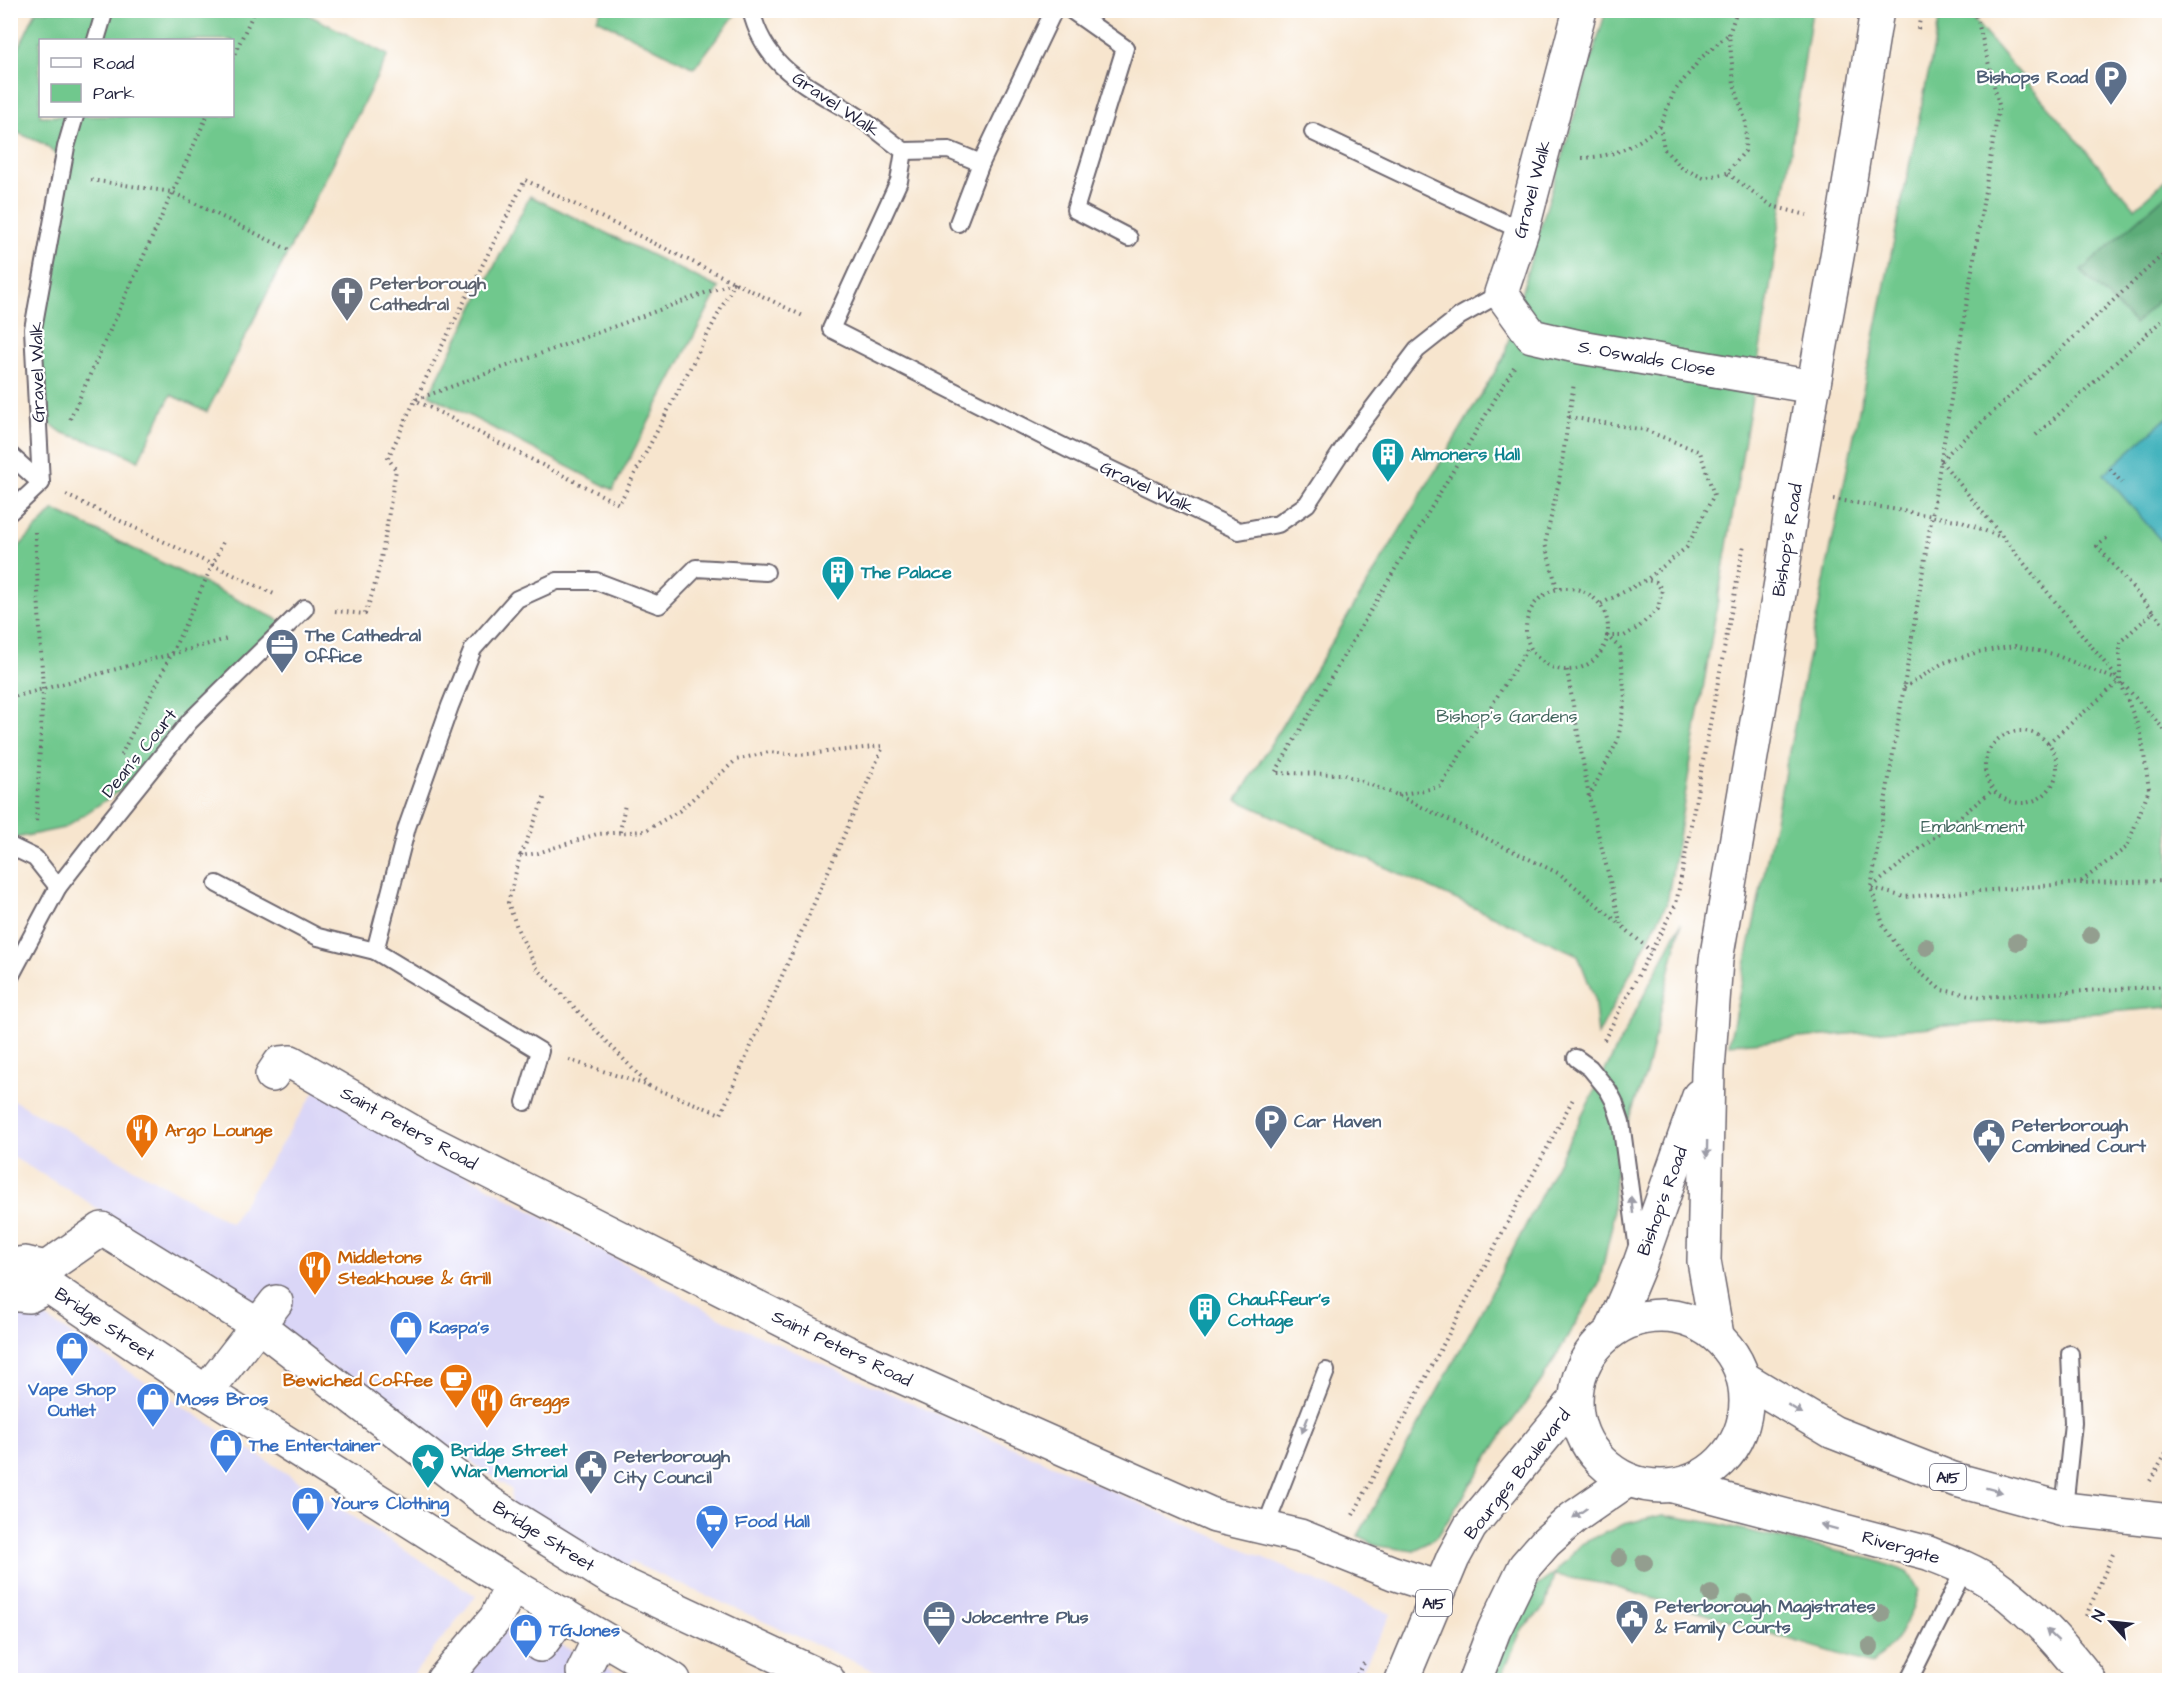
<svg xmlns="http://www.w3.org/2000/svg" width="2180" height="1691" font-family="'Architects Daughter',sans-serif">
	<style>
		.built { fill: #dad6f7 }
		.green { fill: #70c88d; stroke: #497564; stroke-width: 1.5; fill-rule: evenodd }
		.forest { fill: #5cac78; stroke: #3f675a; stroke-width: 1.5 }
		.water { fill: #45b4be; stroke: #346b7c; stroke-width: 1.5 }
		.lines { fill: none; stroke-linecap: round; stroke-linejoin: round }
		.lane-casing { stroke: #6d666e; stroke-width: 20 }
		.street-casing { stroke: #6d666e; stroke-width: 36 }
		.secondary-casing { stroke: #6d666e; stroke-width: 36 }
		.primary-casing { stroke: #6d666e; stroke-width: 36 }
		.path { stroke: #6d666e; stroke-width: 4; stroke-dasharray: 1.5 4.5; stroke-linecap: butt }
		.lane { stroke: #fff; stroke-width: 16 }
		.street { stroke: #fff; stroke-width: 33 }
		.secondary { stroke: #fff; stroke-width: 33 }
		.primary { stroke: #fff; stroke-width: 33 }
		.tree { fill: #939e8f }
		.oneway { fill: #9c9ca7 }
		.labels { text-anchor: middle; stroke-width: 4.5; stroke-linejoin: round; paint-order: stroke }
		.shield { fill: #fff; stroke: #646476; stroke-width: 1.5 }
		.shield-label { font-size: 16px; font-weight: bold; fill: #22223b }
		.service-label { font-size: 18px; font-weight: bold; fill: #4e5e75; stroke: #fff; text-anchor: start }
		.street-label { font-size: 18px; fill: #22223b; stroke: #fff }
		.worship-label { font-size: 18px; font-weight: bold; fill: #5b616d; stroke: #fff; text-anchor: start }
		.culture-label { font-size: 18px; font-weight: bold; fill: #0d838f; stroke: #fff; text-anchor: start }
		.park-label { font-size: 18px; fill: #41645c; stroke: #fff }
		.food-label { font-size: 18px; font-weight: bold; fill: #c56008; stroke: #fff; text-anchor: start }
		.shop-label { font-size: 18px; font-weight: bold; fill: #366cbe; stroke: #fff; text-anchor: start }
	</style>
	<rect width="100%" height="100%" fill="#fff"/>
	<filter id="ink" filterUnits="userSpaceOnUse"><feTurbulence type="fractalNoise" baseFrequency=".0167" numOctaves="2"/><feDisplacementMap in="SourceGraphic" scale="12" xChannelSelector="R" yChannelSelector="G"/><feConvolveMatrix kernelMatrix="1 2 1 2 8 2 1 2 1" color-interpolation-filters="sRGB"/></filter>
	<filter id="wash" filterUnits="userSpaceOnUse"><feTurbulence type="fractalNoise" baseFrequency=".008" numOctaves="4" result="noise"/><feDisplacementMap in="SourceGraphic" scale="24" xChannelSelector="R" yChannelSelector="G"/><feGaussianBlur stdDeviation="1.35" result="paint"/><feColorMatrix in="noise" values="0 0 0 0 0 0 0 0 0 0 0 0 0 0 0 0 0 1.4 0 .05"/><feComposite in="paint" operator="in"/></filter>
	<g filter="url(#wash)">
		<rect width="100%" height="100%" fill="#f7e5ce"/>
		<g class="built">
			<polygon points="316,1090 730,1323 1391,1614 1357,1680 895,1680 631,1562 616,1578 509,1516 512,1490 79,1196 11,1156 11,1099 231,1223"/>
			<polygon points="11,1310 34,1310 476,1596 409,1680 11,1680"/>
			<polygon points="513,1620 630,1680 463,1680"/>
		</g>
		<g class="green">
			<path d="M36,11H301L388,55L207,412L171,395L138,461L113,448L63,433L49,423L36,400L38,333L70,168L44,144L11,130V65ZM40,40H232V116H40Z"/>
			<polygon points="601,11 601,10 738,11 694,68 597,19"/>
			<polygon points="1606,11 1812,11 1766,314 1667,903 1598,1035 1594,997 1578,955 1237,800 1504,357 1529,265"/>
			<polygon points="1941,11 1966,11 2135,208 2169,177 2169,1007 1729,1044"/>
			<polygon points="530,196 719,288 613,490 429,395"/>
			<polygon points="54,510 287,624 128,785 64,828 11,839 11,555"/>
			<polygon points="1681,923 1646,1074 1617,1149 1612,1225 1599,1284 1542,1380 1501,1437 1438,1536 1414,1551 1378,1546 1358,1536 1484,1306"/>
			<polygon points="1663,1515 1714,1523 1875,1560 1908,1572 1919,1590 1913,1609 1897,1639 1872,1664 1605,1584 1554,1575 1545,1606 1521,1631 1500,1680 1491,1680 1500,1657 1534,1588 1554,1574 1581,1544 1624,1524"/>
		</g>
		<polygon class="forest" points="2169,192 2169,289 2135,324 2081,271"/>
		<polygon class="water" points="2169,416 2169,550 2104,474"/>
	</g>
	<g filter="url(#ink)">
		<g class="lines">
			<defs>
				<g id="lane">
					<path d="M751,10C765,68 805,84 851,112C869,123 886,138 904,151L899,181L831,329L1068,449L1239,531L1278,524L1307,504L1351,437L1417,350L1460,316L1501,293"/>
					<polyline points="1071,10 1125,48 1075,210 1129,238"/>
					<polyline points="96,40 105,10"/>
					<polyline points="1313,132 1522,231"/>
					<polyline points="904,151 949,150 981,163 958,223"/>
					<polyline points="981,163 1054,10"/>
					<polyline points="10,455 41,483"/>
					<polyline points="10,512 41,483 33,329 66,147 75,116"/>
					<polyline points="10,846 35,858 58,887"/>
					<polyline points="217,884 318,937 375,951 407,827 450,706 473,649 517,599 557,581 596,581 659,605 696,568 766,572"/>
					<polyline points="375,951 540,1051 525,1102"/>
					<polyline points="10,977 58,887 108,823 190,721 305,608"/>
					<polyline points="1576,1058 1590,1068 1608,1090 1614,1101 1621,1122 1638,1250"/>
					<polyline points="2064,1509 2073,1423 2070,1354"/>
					<polyline points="1265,1528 1326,1371"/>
					<polyline points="1909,1680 1965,1568"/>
				</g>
				<g id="street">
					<polyline points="1580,10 1522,231 1501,293 1532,336 1580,347 1814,387"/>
					<polyline points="272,1075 280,1063 291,1062 430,1142 846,1352 1215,1516 1300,1536 1393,1573 1440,1588"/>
					<polyline points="10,1265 25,1263 46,1268 48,1286 206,1392 512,1585 674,1680"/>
					<polyline points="46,1268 102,1229 259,1326 491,1504 614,1580 828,1680"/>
					<polyline points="10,1294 29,1296 48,1286"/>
					<polyline points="206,1392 276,1302"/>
					<polyline points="540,1645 563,1614"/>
					<polyline points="583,1672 600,1637"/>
					<polyline points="443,1680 496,1618 512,1585"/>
				</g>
				<g id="secondary">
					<polyline points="1612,1330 1640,1263 1699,1096"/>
					<polyline points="1717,1335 1704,1261 1708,1070 1716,960 1781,582 1791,511 1843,223 1877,10"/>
				</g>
				<g id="primary">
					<circle cx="1661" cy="1401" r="85"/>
					<polyline points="1745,1379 1833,1432 1953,1479 2064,1509 2170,1521"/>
					<path d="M1673,1486L1928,1553C1951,1562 1975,1571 1995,1585C2032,1611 2062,1645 2089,1680"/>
					<polyline points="1402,1680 1453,1558 1470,1527 1575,1400"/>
					<polyline points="1475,1680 1494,1630 1525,1566 1546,1542 1573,1518 1628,1480"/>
				</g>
			</defs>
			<use href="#lane" class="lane-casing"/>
			<use href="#street" class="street-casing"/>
			<use href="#secondary" class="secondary-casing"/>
			<use href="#primary" class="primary-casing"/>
			<g class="path">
				<polyline points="1737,10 1729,34 1734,84 1746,123 1745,151 1727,173 1772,206 1807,215"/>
				<polyline points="1975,10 1999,105 1871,888 1884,927 1910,964 1941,990 1982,997 2170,986"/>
				<polyline points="1918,29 1922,10"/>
				<polyline points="232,59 255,10"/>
				<path d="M1582,158C1617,156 1633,147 1660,126"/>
				<polyline points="1727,173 1704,178 1682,168 1664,149 1660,126 1674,92 1702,57 1729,34"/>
				<polyline points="91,180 172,192 289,250"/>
				<polyline points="735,282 619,504 415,400 525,180 803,316"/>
				<polyline points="1514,367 1275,773 1342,774 1397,795 1560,874 1621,925"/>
				<polyline points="1569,417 1645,430 1700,452 1714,495 1687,547 1646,580"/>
				<polyline points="70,419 207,116"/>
				<polyline points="2036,435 2170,313"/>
				<polyline points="1941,460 2170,248"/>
				<polyline points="1941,461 2118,679"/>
				<polyline points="2110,469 2122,483"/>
				<polyline points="66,495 276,595"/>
				<polyline points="1833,499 1962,521 2000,537"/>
				<polyline points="35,532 43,690 36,824"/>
				<circle cx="1567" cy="629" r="41"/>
				<polyline points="1557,588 1545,544 1559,481 1574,383"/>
				<path d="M335,611L365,614C383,569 387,518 396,470L388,458L415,400L735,282"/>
				<polyline points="2153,612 2170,630"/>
				<polyline points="1567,670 1589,797 1621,925 1651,951"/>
				<polyline points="2123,684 2170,736"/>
				<polyline points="1904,688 1943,663 1978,652 2015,646 2053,654 2120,681 2141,734 2149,789 2127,847 2079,883"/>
				<polyline points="10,698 227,639"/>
				<circle cx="2021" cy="767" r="36"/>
				<polyline points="2048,743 2120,681 2120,642 2153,612 2097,546 2108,537"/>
				<polyline points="121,755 171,655 223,542"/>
				<polyline points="1398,795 1440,787 1529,646"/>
				<polyline points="1589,797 1618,740 1625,698 1620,648 1607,636 1624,636 1639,627 1658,609 1662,590 1656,582 1646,580 1601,604"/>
				<polyline points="620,832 625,804"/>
				<polyline points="521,855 545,796"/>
				<polyline points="1872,887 1993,790"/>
				<polyline points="1872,888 1904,897 2079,883 2170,881"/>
				<polyline points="1604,1040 1676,904 1744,544"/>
				<polyline points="569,1060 649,1086 721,1114 883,747"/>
				<polyline points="649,1086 536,967 518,930 508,903 520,856 538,853 597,834 645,831 679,811 736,760 769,752 799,755 883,746"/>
				<polyline points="2150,1481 2170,1447"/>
				<polyline points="1353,1515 1574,1097"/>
				<polyline points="2086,1616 2113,1554"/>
				<polyline points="1354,1680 1364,1663"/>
			</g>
			<use href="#lane" class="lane"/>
			<use href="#street" class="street"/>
			<use href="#secondary" class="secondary"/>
			<use href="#primary" class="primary"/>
		</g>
		<g class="tree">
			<circle cx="2091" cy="935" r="9"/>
			<circle cx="2017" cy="942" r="9"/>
			<circle cx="1926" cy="947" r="9"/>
			<circle cx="1619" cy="1558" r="9"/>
			<circle cx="1644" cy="1563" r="9"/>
			<circle cx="1711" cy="1594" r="9"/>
			<circle cx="1744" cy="1603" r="9"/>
			<circle cx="1881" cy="1614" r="9"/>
			<circle cx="1870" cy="1647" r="9"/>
		</g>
		<defs><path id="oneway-solid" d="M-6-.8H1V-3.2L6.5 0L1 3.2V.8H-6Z" transform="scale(1.5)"/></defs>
		<g class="oneway">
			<use href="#oneway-solid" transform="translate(1707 1149) rotate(91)"/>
			<use href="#oneway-solid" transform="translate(1632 1205) rotate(-97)"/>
			<use href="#oneway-solid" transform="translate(1795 1409) rotate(31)"/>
			<use href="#oneway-solid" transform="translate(1305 1425) rotate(111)"/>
			<use href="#oneway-solid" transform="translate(1994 1490) rotate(15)"/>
			<use href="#oneway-solid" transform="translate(1580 1513) rotate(145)"/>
			<use href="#oneway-solid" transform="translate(1829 1527) rotate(-165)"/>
			<use href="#oneway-solid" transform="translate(2052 1635) rotate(-137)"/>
		</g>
	</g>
	<defs>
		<symbol id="parking-pin" viewBox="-11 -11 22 30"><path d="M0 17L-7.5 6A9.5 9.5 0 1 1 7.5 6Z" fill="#5c6f8a" stroke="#fff"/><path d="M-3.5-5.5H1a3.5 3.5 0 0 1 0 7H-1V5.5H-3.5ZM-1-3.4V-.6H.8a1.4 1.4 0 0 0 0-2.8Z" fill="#fff"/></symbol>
		<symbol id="church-pin" viewBox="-11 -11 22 30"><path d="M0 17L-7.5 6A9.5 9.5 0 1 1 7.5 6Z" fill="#6b7280" stroke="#fff"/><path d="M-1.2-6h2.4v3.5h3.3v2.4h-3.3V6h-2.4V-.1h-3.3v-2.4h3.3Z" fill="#fff"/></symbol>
		<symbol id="building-pin" viewBox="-11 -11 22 30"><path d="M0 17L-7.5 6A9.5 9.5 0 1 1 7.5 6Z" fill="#0f9aa8" stroke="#fff"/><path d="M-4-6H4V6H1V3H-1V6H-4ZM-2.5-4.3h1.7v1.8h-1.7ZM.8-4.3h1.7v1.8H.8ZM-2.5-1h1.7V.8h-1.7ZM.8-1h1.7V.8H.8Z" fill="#fff"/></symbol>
		<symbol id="office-pin" viewBox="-11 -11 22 30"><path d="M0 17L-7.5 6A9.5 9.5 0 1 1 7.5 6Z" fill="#5c6f8a" stroke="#fff"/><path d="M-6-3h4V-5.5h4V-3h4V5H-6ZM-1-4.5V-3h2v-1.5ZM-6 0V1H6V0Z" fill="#fff"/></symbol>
		<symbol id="restaurant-pin" viewBox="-11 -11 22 30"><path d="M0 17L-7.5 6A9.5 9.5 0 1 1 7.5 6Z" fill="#e8710a" stroke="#fff"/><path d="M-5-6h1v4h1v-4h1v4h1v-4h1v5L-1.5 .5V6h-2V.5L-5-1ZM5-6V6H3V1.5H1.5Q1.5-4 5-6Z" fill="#fff"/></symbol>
		<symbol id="civic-pin" viewBox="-11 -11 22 30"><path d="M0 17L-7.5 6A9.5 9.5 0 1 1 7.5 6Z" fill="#5c6f8a" stroke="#fff"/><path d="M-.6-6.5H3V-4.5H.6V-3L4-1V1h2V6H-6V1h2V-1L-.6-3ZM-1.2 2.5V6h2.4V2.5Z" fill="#fff"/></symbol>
		<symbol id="shop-pin" viewBox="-11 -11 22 30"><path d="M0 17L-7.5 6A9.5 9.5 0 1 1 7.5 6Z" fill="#3f7fe0" stroke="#fff"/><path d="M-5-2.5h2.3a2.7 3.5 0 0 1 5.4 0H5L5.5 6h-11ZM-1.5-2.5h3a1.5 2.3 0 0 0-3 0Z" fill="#fff"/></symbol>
		<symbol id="cafe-pin" viewBox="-11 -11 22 30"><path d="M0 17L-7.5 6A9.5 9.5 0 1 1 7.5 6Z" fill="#e8710a" stroke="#fff"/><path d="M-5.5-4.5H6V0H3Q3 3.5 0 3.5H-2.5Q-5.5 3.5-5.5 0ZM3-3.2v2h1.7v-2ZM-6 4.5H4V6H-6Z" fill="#fff"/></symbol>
		<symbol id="sight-pin" viewBox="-11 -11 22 30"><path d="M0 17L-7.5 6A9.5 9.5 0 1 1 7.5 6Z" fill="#0f9aa8" stroke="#fff"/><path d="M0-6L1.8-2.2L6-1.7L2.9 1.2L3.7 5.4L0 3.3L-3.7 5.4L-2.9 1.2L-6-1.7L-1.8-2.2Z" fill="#fff"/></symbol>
		<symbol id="supermarket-pin" viewBox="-11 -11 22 30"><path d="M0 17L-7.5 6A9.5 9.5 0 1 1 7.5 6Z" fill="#3f7fe0" stroke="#fff"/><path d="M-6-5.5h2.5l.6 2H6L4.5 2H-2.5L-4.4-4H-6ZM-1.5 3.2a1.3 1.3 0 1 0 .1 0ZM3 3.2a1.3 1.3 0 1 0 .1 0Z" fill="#fff"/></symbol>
	</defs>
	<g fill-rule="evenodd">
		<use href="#parking-pin" x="2092" y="58" width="38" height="52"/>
		<use href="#church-pin" x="328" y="274" width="38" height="52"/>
		<use href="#building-pin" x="1369" y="435" width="38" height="52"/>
		<use href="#building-pin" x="819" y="553" width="38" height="52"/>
		<use href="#office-pin" x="263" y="626" width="38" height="52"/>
		<use href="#parking-pin" x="1252" y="1102" width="38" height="52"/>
		<use href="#restaurant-pin" x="123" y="1111" width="38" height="52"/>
		<use href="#civic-pin" x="1970" y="1116" width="38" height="52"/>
		<use href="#restaurant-pin" x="296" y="1248" width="38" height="52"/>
		<use href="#building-pin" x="1186" y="1290" width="38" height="52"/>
		<use href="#shop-pin" x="387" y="1308" width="38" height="52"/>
		<use href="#shop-pin" x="53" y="1329" width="38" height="52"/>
		<use href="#cafe-pin" x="437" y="1361" width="38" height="52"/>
		<use href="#shop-pin" x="134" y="1380" width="38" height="52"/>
		<use href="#restaurant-pin" x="468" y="1381" width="38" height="52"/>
		<use href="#shop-pin" x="207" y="1426" width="38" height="52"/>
		<use href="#sight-pin" x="409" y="1441" width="38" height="52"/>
		<use href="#civic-pin" x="572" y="1447" width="38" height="52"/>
		<use href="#shop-pin" x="289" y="1484" width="38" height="52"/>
		<use href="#supermarket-pin" x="693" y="1502" width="38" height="52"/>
		<use href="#civic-pin" x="1613" y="1597" width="38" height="52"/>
		<use href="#office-pin" x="920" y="1598" width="38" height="52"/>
		<use href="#shop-pin" x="507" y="1611" width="38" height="52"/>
	</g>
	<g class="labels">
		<g class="shield">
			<rect x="1930" y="1464" width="36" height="26" rx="4.5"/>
			<rect x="1416" y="1590" width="36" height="26" rx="4.5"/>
		</g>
		<g class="shield-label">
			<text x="1948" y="1483">A15</text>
			<text x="1434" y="1609">A15</text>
		</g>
		<g class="service-label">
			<text x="2088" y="83" text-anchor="end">Bishops Road</text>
			<text x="305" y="641">The Cathedral<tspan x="305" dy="21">Office</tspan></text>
			<text x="1294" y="1127">Car Haven</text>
			<text x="2012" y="1131">Peterborough<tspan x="2012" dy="21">Combined Court</tspan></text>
			<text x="614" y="1462">Peterborough<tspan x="614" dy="21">City Council</tspan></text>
			<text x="1655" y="1612">Peterborough Magistrates<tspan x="1655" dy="21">&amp; Family Courts</tspan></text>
			<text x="962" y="1623">Jobcentre Plus</text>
		</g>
		<g class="street-label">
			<text transform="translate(836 104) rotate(34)" y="6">Gravel Walk</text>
			<text transform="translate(1532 189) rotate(-75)" y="6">Gravel Walk</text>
			<text transform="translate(1647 358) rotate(10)" y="6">S. Oswalds Close</text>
			<text transform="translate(37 372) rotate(-91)" y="6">Gravel Walk</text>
			<text transform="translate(1147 487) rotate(25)" y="6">Gravel Walk</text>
			<text transform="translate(1787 540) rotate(-81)" y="6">Bishop's Road</text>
			<text transform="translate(139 753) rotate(-51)" y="6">Dean's Court</text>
			<text transform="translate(409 1128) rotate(29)" y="6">Saint Peters Road</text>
			<text transform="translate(1662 1201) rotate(-70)" y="6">Bishop's Road</text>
			<text transform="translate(105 1324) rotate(34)" y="6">Bridge Street</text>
			<text transform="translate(842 1348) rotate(26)" y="6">Saint Peters Road</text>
			<text transform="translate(1517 1474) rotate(-52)" y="6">Bourges Boulevard</text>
			<text transform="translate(544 1536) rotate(32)" y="6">Bridge Street</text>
			<text transform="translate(1901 1547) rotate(16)" y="6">Rivergate</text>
		</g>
		<g class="worship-label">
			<text x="370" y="289">Peterborough<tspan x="370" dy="21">Cathedral</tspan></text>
		</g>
		<g class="culture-label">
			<text x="1411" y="460">Almoners Hall</text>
			<text x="861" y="578">The Palace</text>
			<text x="1228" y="1305">Chauffeur's<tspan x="1228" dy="21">Cottage</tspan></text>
			<text x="451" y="1456">Bridge Street<tspan x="451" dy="21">War Memorial</tspan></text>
		</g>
		<g class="park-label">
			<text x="1507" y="722">Bishop's Gardens</text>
			<text x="1973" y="832">Embankment</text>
		</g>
		<g class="food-label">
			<text x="165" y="1136">Argo Lounge</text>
			<text x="338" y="1263">Middletons<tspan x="338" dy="21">Steakhouse &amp; Grill</tspan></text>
			<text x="433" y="1386" text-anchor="end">Bewiched Coffee</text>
			<text x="510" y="1406">Greggs</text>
		</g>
		<g class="shop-label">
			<text x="429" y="1333">Kaspa's</text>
			<text x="72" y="1395" text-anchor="middle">Vape Shop<tspan x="72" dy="21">Outlet</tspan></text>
			<text x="176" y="1405">Moss Bros</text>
			<text x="249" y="1451">The Entertainer</text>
			<text x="331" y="1509">Yours Clothing</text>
			<text x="735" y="1527">Food Hall</text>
			<text x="549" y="1636">TGJones</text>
		</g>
	</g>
	<rect width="2180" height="1691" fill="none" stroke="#fff" stroke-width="36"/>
	<rect x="39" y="39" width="195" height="78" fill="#ffffff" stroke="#a7a7b1" stroke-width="1.5"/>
	<rect x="51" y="58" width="30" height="9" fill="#ffffff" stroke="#a7a7b1" stroke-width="1.5"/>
	<text x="93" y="69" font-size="18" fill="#22223b">Road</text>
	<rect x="51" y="84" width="30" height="18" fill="#70c88d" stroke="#a7a7b1" stroke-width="1.5"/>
	<text x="93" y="99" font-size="18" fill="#22223b">Park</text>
	<g transform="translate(2111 1622) rotate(297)" stroke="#ffffff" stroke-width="4.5" paint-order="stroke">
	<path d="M0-4.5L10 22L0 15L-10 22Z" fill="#22223b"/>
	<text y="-9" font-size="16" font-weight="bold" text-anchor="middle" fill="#22223b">N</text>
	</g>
</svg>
